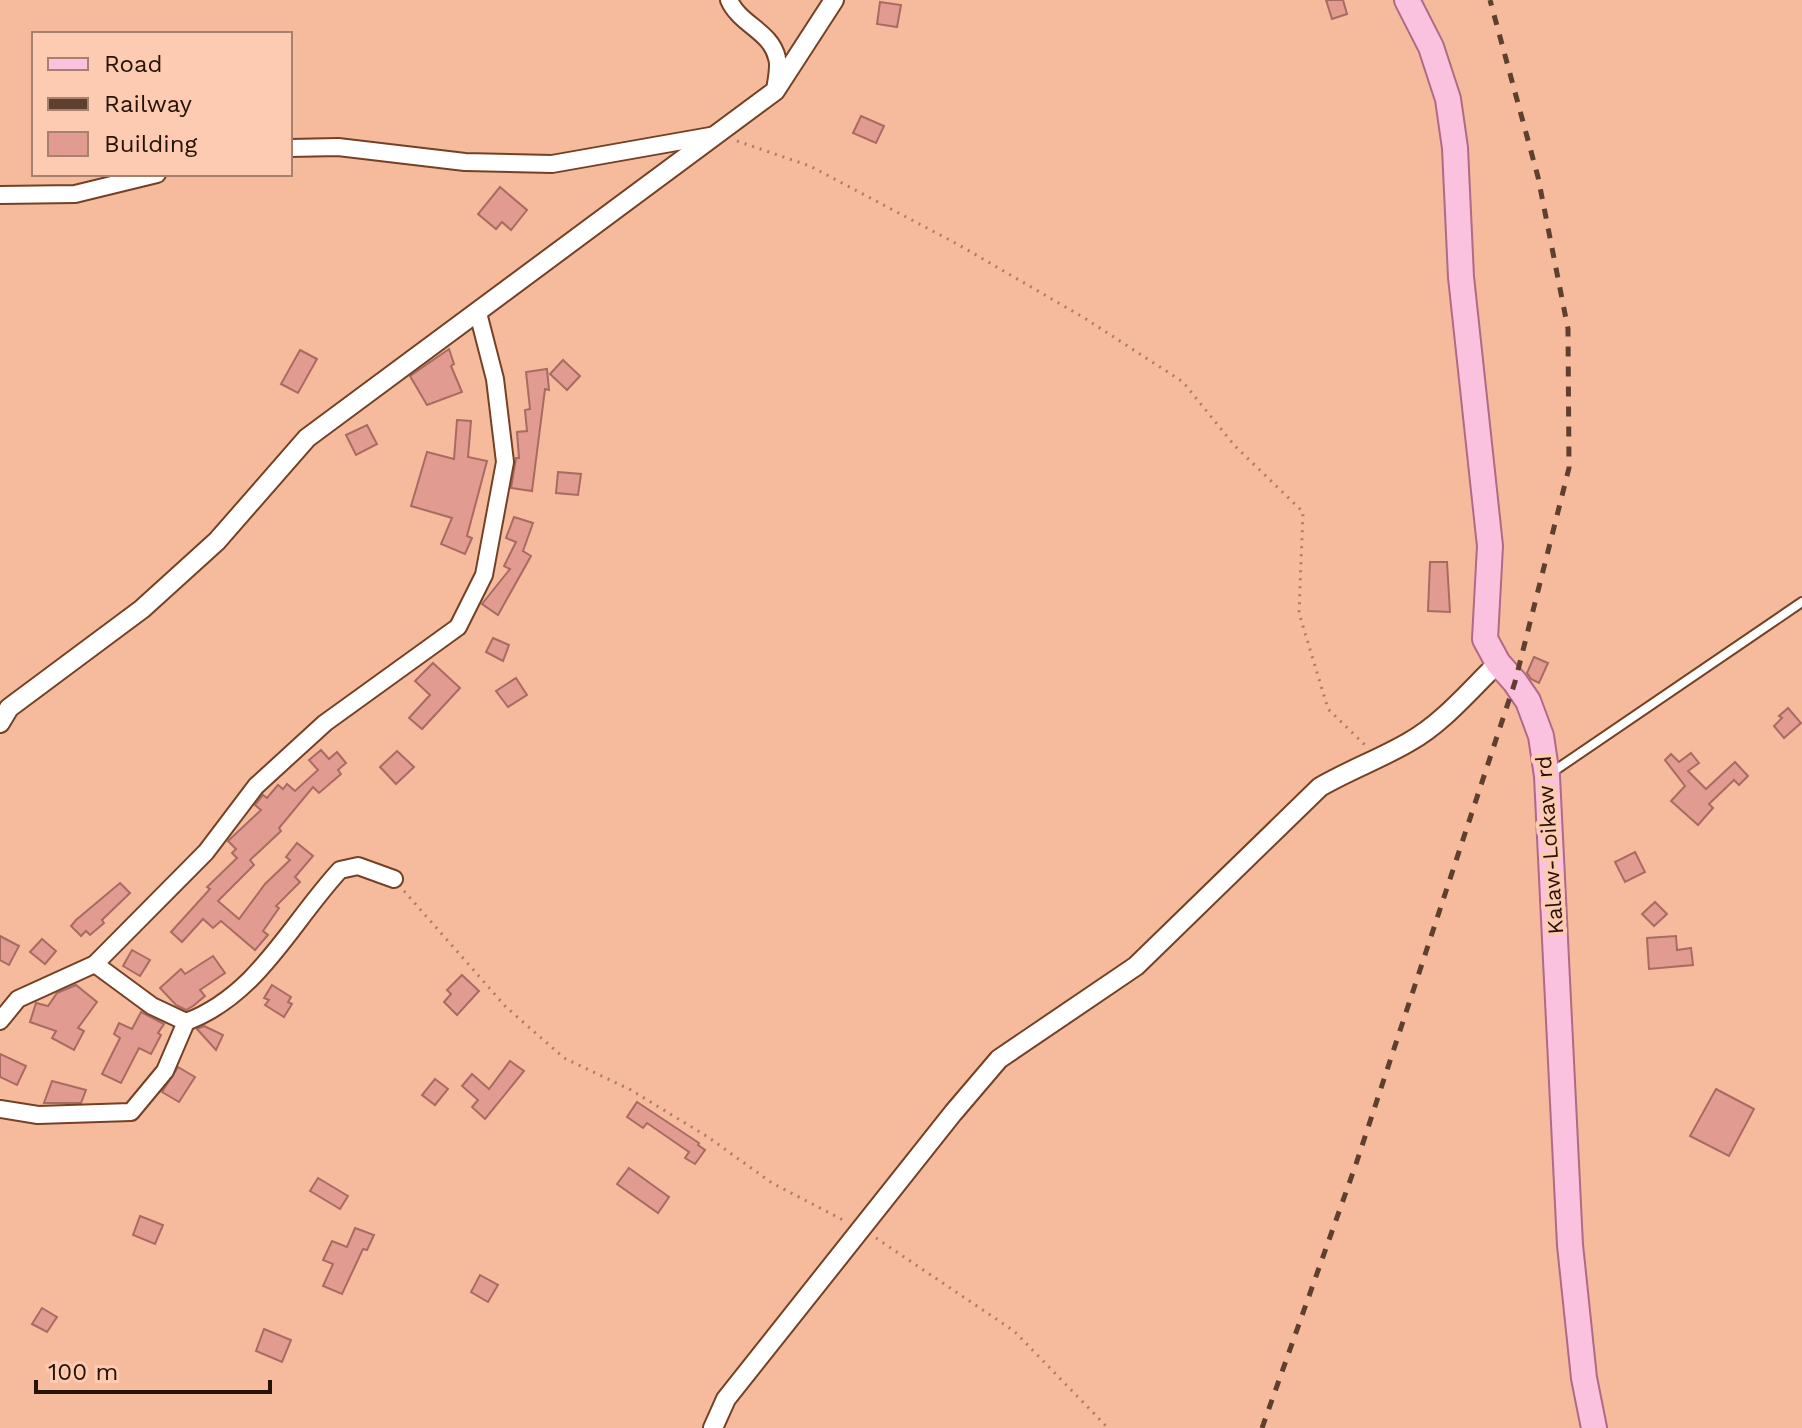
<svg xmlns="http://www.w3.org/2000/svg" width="1802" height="1428" font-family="'Work Sans',sans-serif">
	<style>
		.building { fill: #e19b91; stroke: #a86b62; stroke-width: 2 }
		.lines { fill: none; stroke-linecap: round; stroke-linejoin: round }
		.service-casing { stroke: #744125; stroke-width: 12 }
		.minor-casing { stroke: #744125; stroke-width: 20 }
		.tertiary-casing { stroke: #744125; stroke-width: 22 }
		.primary-casing { stroke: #af6a85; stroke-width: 28 }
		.path { stroke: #aa7d65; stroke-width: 3; stroke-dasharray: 2 6; stroke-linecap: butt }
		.service { stroke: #fff; stroke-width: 8 }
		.minor { stroke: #fff; stroke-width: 16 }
		.tertiary { stroke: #fff; stroke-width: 18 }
		.primary { stroke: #fbc2df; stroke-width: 24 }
		.rail { stroke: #5f402f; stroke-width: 5; stroke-dasharray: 10 10; stroke-linecap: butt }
		.labels { text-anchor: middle; stroke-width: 8; stroke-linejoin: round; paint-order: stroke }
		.street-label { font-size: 22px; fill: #271206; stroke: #fccbb2 }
	</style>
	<rect width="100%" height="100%" fill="#f6bb9c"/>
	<g class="building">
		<polygon points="1326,0 1343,0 1347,14 1332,19"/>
		<polygon points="880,2 901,5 897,27 877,24"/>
		<polygon points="861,116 884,126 876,143 853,133"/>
		<polygon points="500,187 527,210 511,230 502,222 496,229 478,214"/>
		<polygon points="449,349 454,364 451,366 462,392 427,405 410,376"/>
		<polygon points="300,350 317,359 298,393 281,384"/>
		<polygon points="563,360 580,376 567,390 550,374"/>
		<polygon points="547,369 549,390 545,389 532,491 511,488 516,458 519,458 517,432 527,431 525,410 530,409 526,372"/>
		<polygon points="457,420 471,421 468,457 487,461 467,536 472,538 465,554 441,544 452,518 411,506 427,452 454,459"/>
		<polygon points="367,425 377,444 356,455 346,435"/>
		<polygon points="558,472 581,474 578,495 556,493"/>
		<polygon points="514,517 533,523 523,551 531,556 498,615 482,604 510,569 504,566 516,542 506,538"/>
		<polygon points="1430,562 1447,562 1450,612 1428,611"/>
		<polygon points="493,638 509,645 503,661 486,652"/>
		<polygon points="1534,657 1548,663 1539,683 1531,679 1527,673"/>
		<polygon points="433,663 460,688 422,729 409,718 430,695 415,681"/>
		<polygon points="516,678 527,695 508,707 496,691"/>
		<polygon points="1788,708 1801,723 1784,738 1774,726 1782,718 1779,716"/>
		<polygon points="321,750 329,759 337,752 346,763 338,770 341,774 319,793 313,787 279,828 281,831 250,860 254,865 218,901 239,919 265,884 290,860 286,857 297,843 313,856 295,877 300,882 276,906 279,908 263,931 268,935 255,950 221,921 213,928 203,919 182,942 171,932 210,889 207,887 237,858 232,853 236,849 228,841 261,810 255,805 263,795 267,798 278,785 283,789 287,784 295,791 318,770 309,760"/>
		<polygon points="397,751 414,767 396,784 380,767"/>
		<polygon points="1691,753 1699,763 1688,771 1706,789 1735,762 1748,776 1739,785 1734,780 1709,804 1713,808 1698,825 1671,801 1685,786 1665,760 1671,754 1679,762"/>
		<polygon points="1635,852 1645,872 1625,882 1615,862"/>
		<polygon points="120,883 130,893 102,920 104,923 90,935 86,931 81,936 71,926 76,920"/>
		<polygon points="1655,902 1667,914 1654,926 1642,914"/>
		<polygon points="0,936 19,946 9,965 0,960"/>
		<polygon points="1676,936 1677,950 1691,948 1693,965 1649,969 1647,938"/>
		<polygon points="42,939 56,951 45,964 30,952"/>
		<polygon points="132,950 150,960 140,976 123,966"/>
		<polygon points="213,956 225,973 200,990 205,996 193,1006 186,1010 176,1005 160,988 181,969 185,974"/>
		<polygon points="462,975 479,991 457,1015 444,1002 451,994 447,990"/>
		<polygon points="76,985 97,1002 78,1028 84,1031 74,1050 52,1038 56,1031 30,1022 36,1003 48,1006 57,993"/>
		<polygon points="272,985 291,997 288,1002 292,1004 284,1017 265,1005 269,1000 264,998"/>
		<polygon points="141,1012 164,1024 158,1033 161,1035 151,1054 139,1048 121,1083 102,1074 120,1038 114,1034 119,1023 132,1029"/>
		<polygon points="204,1026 223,1035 216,1050 197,1029"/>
		<polygon points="0,1054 26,1066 17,1085 0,1077"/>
		<polygon points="510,1061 524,1071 485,1119 472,1107 478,1100 462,1086 472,1074 489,1089"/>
		<polygon points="178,1067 195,1077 179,1102 162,1092"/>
		<polygon points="435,1079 448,1089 435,1105 422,1095"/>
		<polygon points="52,1081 86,1090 81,1103 44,1103"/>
		<polygon points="1716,1089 1754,1109 1729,1156 1690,1136"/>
		<polygon points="637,1102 699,1143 698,1145 705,1150 695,1164 685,1158 689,1152 647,1123 643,1128 627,1117"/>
		<polygon points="629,1168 669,1197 658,1213 617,1184"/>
		<polygon points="318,1178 348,1196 340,1209 310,1191"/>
		<polygon points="140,1216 163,1225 155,1244 133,1235"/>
		<polygon points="355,1228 374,1235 367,1250 363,1249 342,1294 323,1286 333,1264 323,1260 332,1241 347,1247"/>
		<polygon points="480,1275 498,1285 488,1302 471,1292"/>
		<polygon points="42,1308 57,1317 47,1332 32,1324"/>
		<polygon points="264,1329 291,1340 282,1362 256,1351"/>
	</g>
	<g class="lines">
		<defs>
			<polyline id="service" points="1551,773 1802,602"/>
			<g id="minor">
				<path d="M729,0C740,25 771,31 777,58C780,67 776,81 775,91"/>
				<polyline points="290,148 338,147 465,162 552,164 716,135"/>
				<polyline points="0,195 75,194 157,174"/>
				<path d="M95,964L152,1006L186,1022C258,995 290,924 340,870L358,866L394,879"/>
				<polyline points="0,1021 18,999 95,964 206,852 256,786 325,723 458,627 484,575 505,462 495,379 478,313"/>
				<polyline points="0,1109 38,1115 131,1112 165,1071 186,1022"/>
			</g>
			<g id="tertiary">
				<polyline points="0,723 9,708 142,609 217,541 307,438 775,91 834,0"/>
				<path d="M713,1428L726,1399L953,1113L999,1059L1136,966L1320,787C1349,770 1380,759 1409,742C1443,723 1470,690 1498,663"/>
			</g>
			<polyline id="primary" points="1407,0 1431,47 1448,99 1455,148 1461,277 1490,546 1485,639 1498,663 1515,682 1528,701 1541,736 1547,776 1570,1245 1584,1378 1594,1428"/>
		</defs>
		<use href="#service" class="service-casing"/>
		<use href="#minor" class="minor-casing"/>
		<use href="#tertiary" class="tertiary-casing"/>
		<use href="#primary" class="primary-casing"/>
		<g class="path">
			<polyline points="737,141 810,166 959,245 1086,319 1183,382 1234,445 1303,512 1299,613 1328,709 1366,746"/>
			<polyline points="404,891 506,1007 564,1058 631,1090 708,1137 772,1183 845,1221"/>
			<polyline points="876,1238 1014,1331 1108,1428"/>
		</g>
		<use href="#service" class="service"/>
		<use href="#minor" class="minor"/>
		<use href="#tertiary" class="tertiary"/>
		<use href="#primary" class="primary"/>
		<polyline class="rail" points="1262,1428 1356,1164 1515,682 1569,468 1568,329 1538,177 1490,0"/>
	</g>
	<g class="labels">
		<g class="street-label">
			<text transform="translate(1549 845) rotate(-94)" y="8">Kalaw-Loikaw rd</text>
		</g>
	</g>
	<rect x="32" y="32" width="260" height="144" fill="#fccbb2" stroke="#a7816d" stroke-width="2"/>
	<rect x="48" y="58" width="40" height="12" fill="#fbc2df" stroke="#a7816d" stroke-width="2"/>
	<text x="104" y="72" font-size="24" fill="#271206">Road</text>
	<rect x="48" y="98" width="40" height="12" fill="#5f402f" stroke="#a7816d" stroke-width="2"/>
	<text x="104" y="112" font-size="24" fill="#271206">Railway</text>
	<rect x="48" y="132" width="40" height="24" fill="#e19b91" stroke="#a7816d" stroke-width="2"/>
	<text x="104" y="152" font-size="24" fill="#271206">Building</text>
	<path d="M36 1380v12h234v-12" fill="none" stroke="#271206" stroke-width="4"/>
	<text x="48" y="1380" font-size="24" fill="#271206" stroke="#fccbb2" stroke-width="6" paint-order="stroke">100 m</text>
</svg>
